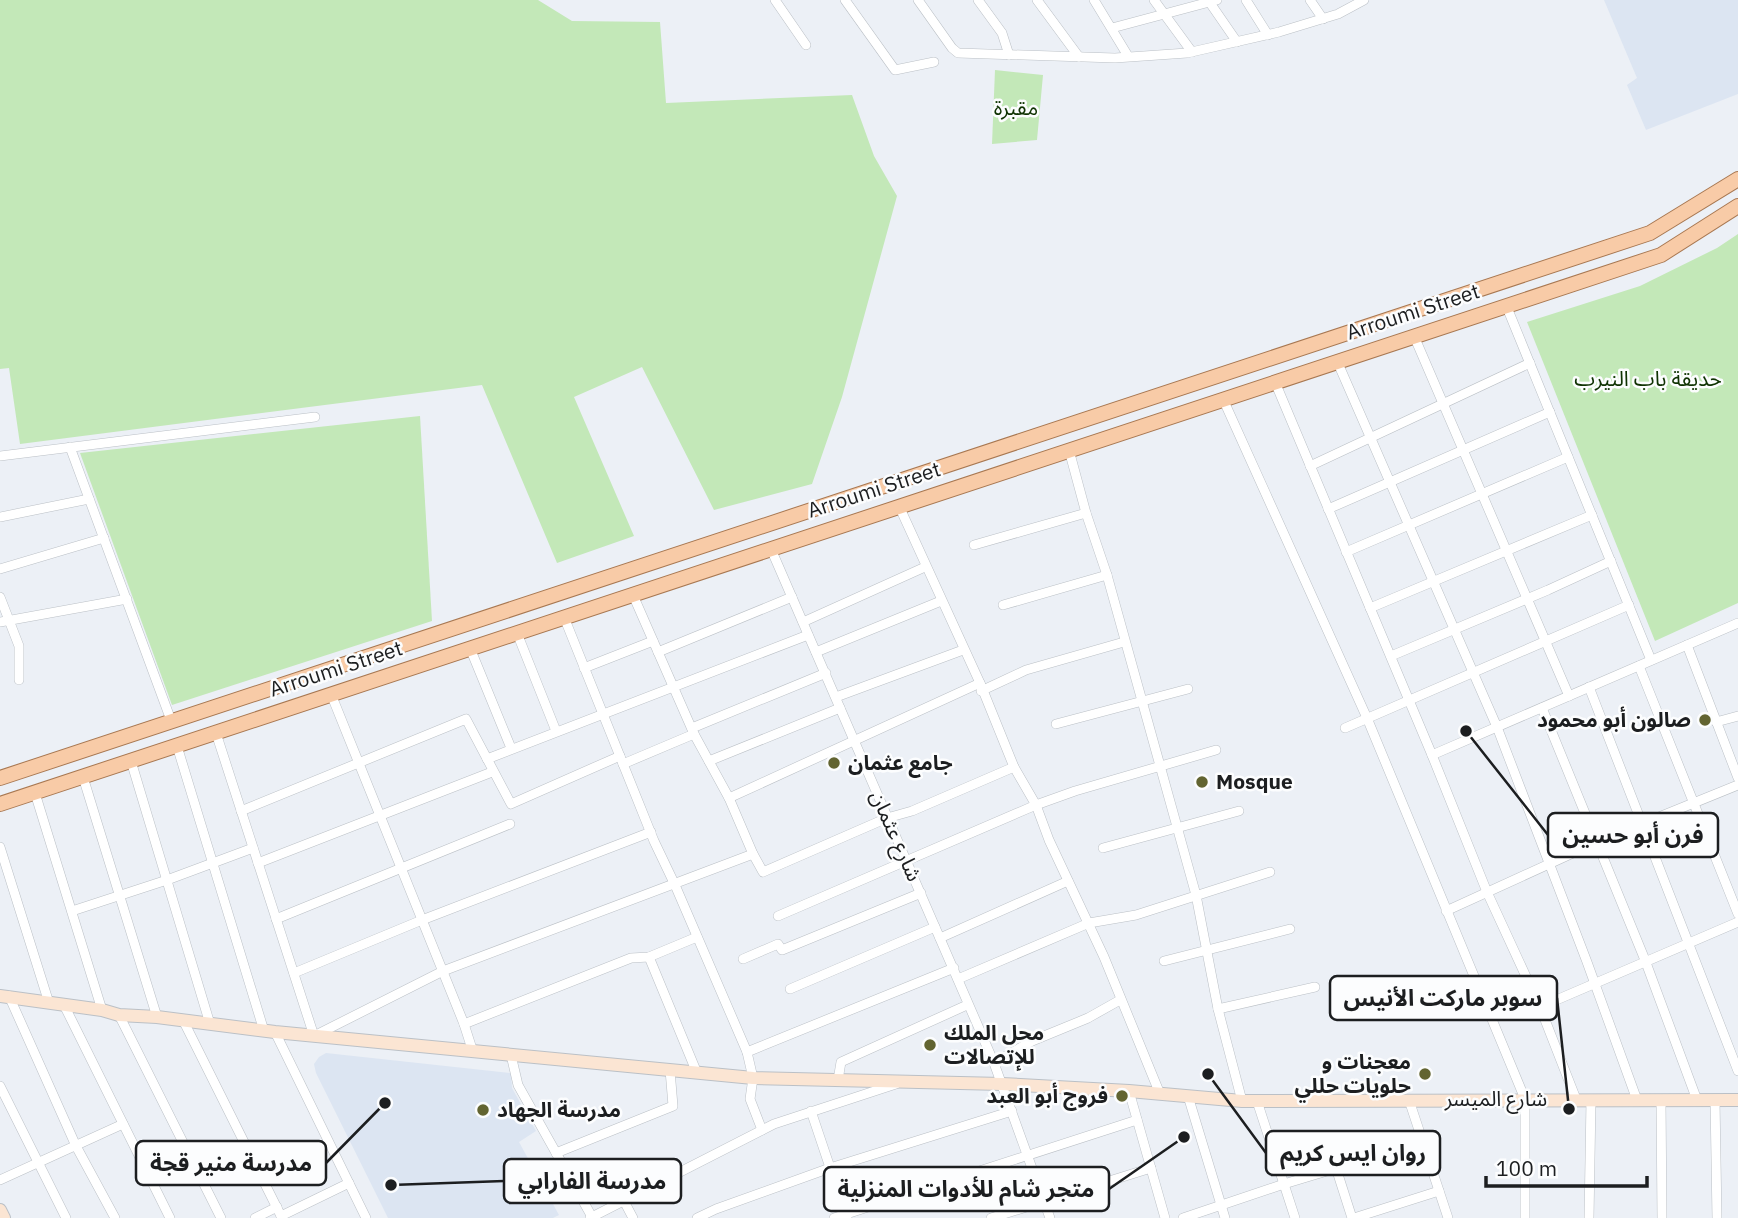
<svg xmlns="http://www.w3.org/2000/svg" width="1738" height="1218" font-family="'IBM Plex Sans','Noto Sans Arabic',sans-serif">
	<style>
		.built { fill: #dce5f2 }
		.green { fill: #c3e8b8 }
		.lines { fill: none; stroke-linecap: round; stroke-linejoin: round }
		.street-casing { stroke: #bbc0c6; stroke-width: 10 }
		.secondary-casing { stroke: #bbc0c6; stroke-width: 14 }
		.primary-casing { stroke: #a87852; stroke-width: 16 }
		.street { stroke: #fff; stroke-width: 9 }
		.secondary { stroke: #fbe5d3; stroke-width: 12 }
		.primary { stroke: #f8cba7; stroke-width: 14 }
		.poi-dot { fill: #626431; stroke: #fcfdfe; stroke-width: 2.5 }
		.labels { text-anchor: middle; stroke-width: 5; stroke-linejoin: round; paint-order: stroke }
		.park-label { font-size: 21px; fill: #103303; stroke: #fcfdfe }
		.street-label { font-size: 21px; fill: #1c1e20; stroke: #fcfdfe }
		.poi-label { font-size: 21px; font-weight: bold; fill: #1c1e20; stroke: #fcfdfe; text-anchor: start }
		.leader { fill: none; stroke: #1c1e20; stroke-width: 2.5 }
		.callout-dot { fill: #1c1e20; stroke: #fcfdfe; stroke-width: 2.5 }
		.callout { fill: #fcfdfe; stroke: #1c1e20; stroke-width: 2.5 }
		.callout-label { font-size: 23px; text-anchor: middle; font-weight: bold; fill: #1c1e20 }
	</style>
	<rect width="100%" height="100%" fill="#ecf0f6"/>
	<g class="built">
		<polygon points="1604,0 1738,0 1738,94 1646,130 1627,85 1637,78"/>
		<polygon points="326,1053 511,1073 512,1088 536,1131 519,1142 559,1215 553,1218 388,1218 316,1073 314,1064 319,1057"/>
	</g>
	<g class="green">
		<polygon points="0,0 538,0 572,21 660,22 666,103 852,95 874,156 897,196 842,397 812,484 714,510 642,367 574,397 634,536 557,563 482,385 20,444 9,368 0,369"/>
		<polygon points="995,70 1043,75 1037,140 992,144"/>
		<polygon points="1738,234 1738,603 1655,641 1527,322 1640,286 1717,248"/>
		<polygon points="420,416 432,621 172,705 80,453"/>
	</g>
	<g class="lines">
		<defs>
			<g id="street">
				<polyline points="775,0 806,45"/>
				<polyline points="845,0 895,70 934,62"/>
				<polyline points="918,0 952,48 958,53 1115,58 1187,53 1279,32 1338,14 1364,0"/>
				<polyline points="978,0 1002,33 1009,55"/>
				<polyline points="1037,0 1079,57"/>
				<polyline points="1094,0 1128,56"/>
				<polyline points="1154,0 1192,52"/>
				<polyline points="1208,0 1237,42"/>
				<polyline points="1246,0 1268,35"/>
				<polyline points="1310,0 1323,19"/>
				<polyline points="1112,28 1217,0"/>
				<polyline points="1506,305 1651,660"/>
				<polyline points="1414,336 1569,696"/>
				<polyline points="1337,361 1497,727 1587,962 1637,1100"/>
				<polyline points="1275,382 1432,755 1487,892 1540,1007 1576,1099"/>
				<polyline points="1223,399 1367,718 1525,1099 1525,1218"/>
				<polyline points="70,447 172,723"/>
				<polyline points="1069,450 1086,513 1107,575 1196,895 1218,1009 1242,1101"/>
				<polyline points="0,456 315,417"/>
				<polyline points="1310,466 1530,363"/>
				<polyline points="899,506 980,683 1014,767 1036,805 1049,840 1104,957 1160,1094"/>
				<polyline points="1328,509 1550,412"/>
				<polyline points="0,517 89,499"/>
				<polyline points="974,545 1086,513"/>
				<polyline points="771,549 994,1063 1050,1218"/>
				<polyline points="1346,552 1568,457"/>
				<polyline points="0,569 104,538"/>
				<polyline points="633,595 694,734 729,798 753,854 763,872 887,818 912,811 1014,767"/>
				<polyline points="0,597 19,646 19,680"/>
				<polyline points="1003,605 1107,575"/>
				<polyline points="1370,608 1592,515"/>
				<polyline points="564,617 654,841 675,885 747,1052 753,1078 750,1099 762,1130"/>
				<polyline points="0,622 127,599"/>
				<polyline points="803,622 925,567"/>
				<polyline points="517,633 556,731"/>
				<polyline points="1687,645 1738,778"/>
				<polyline points="470,648 511,748"/>
				<polyline points="658,652 792,597"/>
				<polyline points="816,652 941,601"/>
				<polyline points="1391,656 1548,590 1611,561"/>
				<polyline points="1639,666 1738,914"/>
				<polyline points="584,668 653,641"/>
				<polyline points="1589,687 1738,1071"/>
				<polyline points="981,691 1026,670 1124,642"/>
				<polyline points="331,694 464,1024 473,1052"/>
				<polyline points="836,697 963,650"/>
				<polyline points="1542,708 1645,960 1697,1100"/>
				<polyline points="1716,722 1738,716"/>
				<polyline points="1056,724 1188,689"/>
				<polyline points="692,728 826,673"/>
				<polyline points="1345,728 1629,605"/>
				<polyline points="216,733 314,1036 443,971 753,854"/>
				<polyline points="177,746 264,1031"/>
				<polyline points="1432,755 1738,623"/>
				<polyline points="487,759 808,635"/>
				<polyline points="131,761 210,1024"/>
				<polyline points="709,761 840,708"/>
				<polyline points="623,764 694,734"/>
				<polyline points="83,777 157,1017"/>
				<polyline points="35,793 102,1010"/>
				<polyline points="729,798 980,683"/>
				<polyline points="241,811 466,719 511,804 620,756"/>
				<polyline points="0,847 49,1003"/>
				<polyline points="1103,848 1239,811"/>
				<polyline points="258,863 492,772"/>
				<polyline points="72,911 167,880 253,848"/>
				<polyline points="1446,911 1595,843 1738,785"/>
				<polyline points="778,916 1036,805 1075,791 1216,750"/>
				<polyline points="276,919 510,824"/>
				<polyline points="940,938 1068,881"/>
				<polyline points="649,957 697,1073"/>
				<polyline points="743,959 778,944 782,950 921,893"/>
				<polyline points="1164,961 1290,929"/>
				<polyline points="294,973 422,920 651,832"/>
				<polyline points="958,979 1089,923 1136,915 1270,872"/>
				<polyline points="790,989 935,927"/>
				<polyline points="9,996 76,1146 115,1218"/>
				<polyline points="64,1005 170,1218"/>
				<polyline points="1540,1007 1738,922"/>
				<polyline points="1218,1009 1315,987"/>
				<polyline points="119,1015 221,1218"/>
				<polyline points="183,1020 282,1218"/>
				<polyline points="464,1024 631,958 649,957 697,937"/>
				<polyline points="275,1032 366,1218"/>
				<polyline points="747,1052 954,968"/>
				<polyline points="511,1055 518,1085 592,1217"/>
				<polyline points="994,1063 1032,1041 1088,1018 1120,1000"/>
				<polyline points="838,1080 841,1062 967,1005"/>
				<polyline points="0,1086 66,1218"/>
				<polyline points="1129,1091 1165,1218"/>
				<polyline points="1188,1096 1225,1218"/>
				<polyline points="1409,1100 1448,1218"/>
				<polyline points="1661,1100 1662,1218"/>
				<polyline points="1715,1100 1717,1218"/>
				<polyline points="1257,1101 1295,1218"/>
				<polyline points="811,1111 847,1218"/>
				<polyline points="556,1153 673,1106 670,1070"/>
				<polyline points="1336,1168 1352,1218"/>
				<polyline points="0,1180 123,1124"/>
				<polyline points="624,1201 633,1218"/>
				<polyline points="281,1216 349,1183"/>
				<polyline points="255,1218 277,1207"/>
				<polyline points="590,1218 774,1124 896,1084"/>
				<polyline points="697,1218 716,1209 830,1168 1012,1111"/>
				<polyline points="834,1218 1137,1120"/>
				<polyline points="991,1218 1151,1168"/>
				<polyline points="1183,1218 1284,1184 1423,1142"/>
				<polyline points="1354,1218 1439,1191"/>
				<polyline points="1589,1218 1591,1100"/>
			</g>
			<g id="secondary">
				<polyline points="0,996 102,1010 119,1015 157,1017 275,1032 753,1078 1002,1084 1129,1091 1242,1101 1738,1100"/>
				<polyline points="0,1210 4,1218"/>
			</g>
			<g id="primary">
				<polyline points="0,778 1650,233 1738,179"/>
				<polyline points="0,804 1661,255 1738,206"/>
			</g>
		</defs>
		<use href="#street" class="street-casing"/>
		<use href="#secondary" class="secondary-casing"/>
		<use href="#primary" class="primary-casing"/>
		<use href="#street" class="street"/>
		<use href="#secondary" class="secondary"/>
		<use href="#primary" class="primary"/>
	</g>
	<g class="poi-dot">
		<circle cx="1705" cy="720" r="7"/>
		<circle cx="834" cy="763" r="7"/>
		<circle cx="1202" cy="782" r="7"/>
		<circle cx="930" cy="1045" r="7"/>
		<circle cx="1425" cy="1074" r="7"/>
		<circle cx="1122" cy="1096" r="7"/>
		<circle cx="483" cy="1110" r="7"/>
	</g>
	<g class="labels">
		<g class="park-label">
			<text x="1016" y="115">مقبرة</text>
			<text x="1648" y="386">حديقة باب النيرب</text>
		</g>
		<g class="street-label">
			<text transform="translate(1413 312) rotate(-18)" y="7">Arroumi Street</text>
			<text transform="translate(874 490) rotate(-18)" y="7">Arroumi Street</text>
			<text transform="translate(336 669) rotate(-18)" y="7">Arroumi Street</text>
			<text transform="translate(896 836) rotate(66)" y="7">شارع عثمان</text>
			<text x="1496" y="1106">شارع الميسر</text>
		</g>
		<g class="poi-label">
			<text x="1691" y="727" text-anchor="end">صالون أبو محمود</text>
			<text x="848" y="770">جامع عثمان</text>
			<text x="1216" y="789">Mosque</text>
			<text x="944" y="1040">محل الملك<tspan x="944" dy="24">للإتصالات</tspan></text>
			<text x="1411" y="1069" text-anchor="end">معجنات و<tspan x="1411" dy="24">حلويات حللي</tspan></text>
			<text x="1108" y="1103" text-anchor="end">فروج أبو العبد</text>
			<text x="497" y="1117">مدرسة الجهاد</text>
		</g>
	</g>
	<path class="leader" d="M1466 731L1548 835M1569 1109L1557 998M1208 1074L1266 1153M385 1103L326 1163M391 1185L504 1181M1184 1137L1109 1189"/>
	<g class="callout-dot">
		<circle cx="1466" cy="731" r="7"/>
		<circle cx="1569" cy="1109" r="7"/>
		<circle cx="1208" cy="1074" r="7"/>
		<circle cx="385" cy="1103" r="7"/>
		<circle cx="391" cy="1185" r="7"/>
		<circle cx="1184" cy="1137" r="7"/>
	</g>
	<g class="callout">
		<rect x="1548" y="813" width="170" height="44" rx="7"/>
		<rect x="1330" y="976" width="227" height="44" rx="7"/>
		<rect x="1266" y="1131" width="174" height="44" rx="7"/>
		<rect x="136" y="1141" width="190" height="44" rx="7"/>
		<rect x="504" y="1159" width="177" height="44" rx="7"/>
		<rect x="824" y="1167" width="285" height="44" rx="7"/>
	</g>
	<g class="callout-label">
		<text x="1633" y="843">فرن أبو حسين</text>
		<text x="1443" y="1006">سوبر ماركت الأنيس</text>
		<text x="1353" y="1161">روان ايس كريم</text>
		<text x="231" y="1171">مدرسة منير قجة</text>
		<text x="592" y="1189">مدرسة الفارابي</text>
		<text x="966" y="1197">متجر شام للأدوات المنزلية</text>
	</g>
	<path d="M1486 1176v10h161v-10" fill="none" stroke="#1c1e20" stroke-width="3.5"/>
	<text x="1496" y="1176" font-size="21" fill="#1c1e20" stroke="#fcfdfe" stroke-width="5" paint-order="stroke">100 m</text>
</svg>
